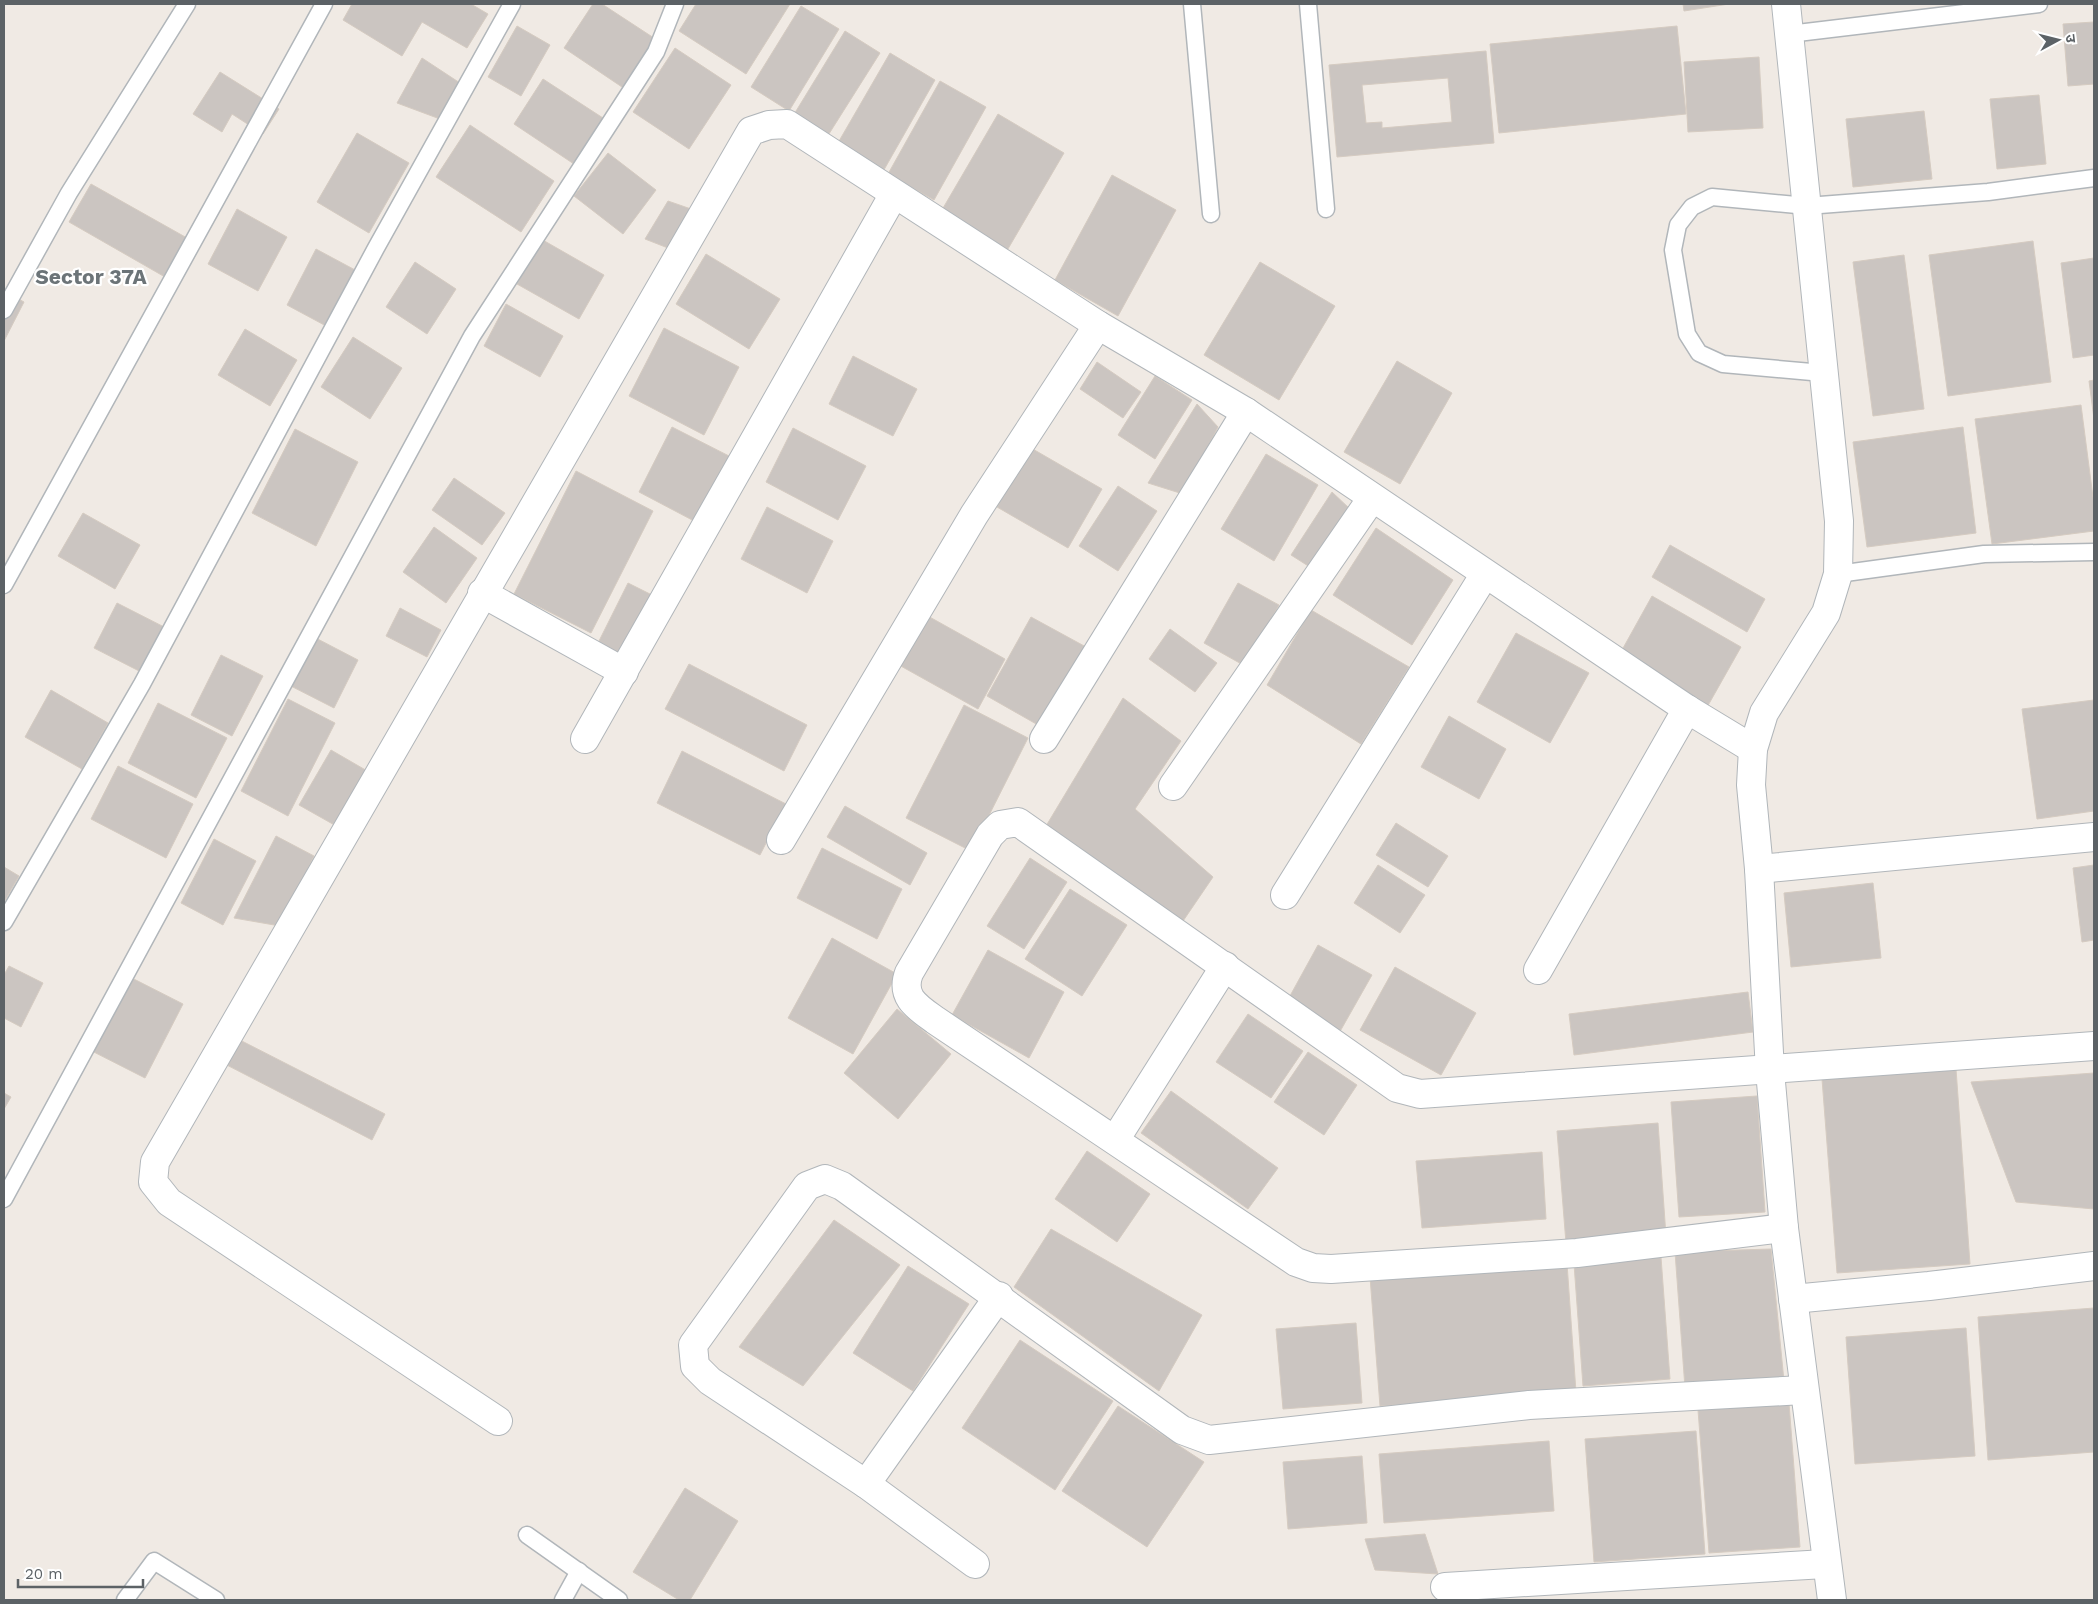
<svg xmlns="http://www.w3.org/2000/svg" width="2098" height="1604" font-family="'Work Sans','Noto Sans Devanagari',sans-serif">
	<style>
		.building { fill: #cbc5c1; stroke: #d5cbc1; fill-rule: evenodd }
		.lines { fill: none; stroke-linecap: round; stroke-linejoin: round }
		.service-casing { stroke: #b1b6ba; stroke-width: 19 }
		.minor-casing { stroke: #b1b6ba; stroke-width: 30 }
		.service { stroke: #fff; stroke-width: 16 }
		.minor { stroke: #fff; stroke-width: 28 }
		.labels { text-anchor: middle; stroke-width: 4.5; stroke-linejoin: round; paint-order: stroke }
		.district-label { font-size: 21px; font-weight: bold; fill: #6c7478; stroke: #fff }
	</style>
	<rect width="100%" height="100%" fill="#f0eae4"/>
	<g class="building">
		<polygon points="352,4 471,4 488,14 467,48 422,22 402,56 343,20"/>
		<polygon points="593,4 602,4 657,40 625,89 564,48"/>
		<polygon points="696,4 790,4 746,74 679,31"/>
		<polygon points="1683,4 1729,4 1684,11"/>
		<polygon points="801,6 839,29 789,111 751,87"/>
		<polygon points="2094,22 2094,84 2068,86 2063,24"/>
		<polygon points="517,26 550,45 521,96 488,77"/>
		<polygon points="1677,26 1686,114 1499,133 1490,44"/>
		<polygon points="845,31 880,53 827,137 793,116"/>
		<polygon points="675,48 731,85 689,149 633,112"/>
		<path d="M1486,51L1494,143L1337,157L1329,65ZM1448,78L1452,122L1382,128V122L1366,123L1362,85Z"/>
		<polygon points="890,53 935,80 881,175 835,148"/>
		<polygon points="1759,57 1763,128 1688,132 1684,62"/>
		<polygon points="422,58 460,83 440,119 397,103"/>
		<polygon points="220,72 279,109 263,134 232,114 222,132 193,114"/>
		<polygon points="543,79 603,118 574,164 514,124"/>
		<polygon points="940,81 986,107 934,200 888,174"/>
		<polygon points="2039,95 2046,164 1997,169 1990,99"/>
		<polygon points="1924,111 1932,179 1853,187 1846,119"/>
		<polygon points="998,114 1064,153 1005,254 939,215"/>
		<polygon points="470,125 554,181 521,232 436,177"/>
		<polygon points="357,133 409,163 369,233 317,202"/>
		<polygon points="608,153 656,190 623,234 574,196"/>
		<polygon points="1112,175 1176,210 1118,316 1055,280"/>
		<polygon points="91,184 187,238 165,277 69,222"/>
		<polygon points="668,201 691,209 668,248 645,239"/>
		<polygon points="237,209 287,237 258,291 208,264"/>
		<polygon points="541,239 604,275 579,319 517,284"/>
		<polygon points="2033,241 2051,382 1948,396 1929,255"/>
		<polygon points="316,249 357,271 328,327 287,305"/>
		<polygon points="706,254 780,299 749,349 676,304"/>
		<polygon points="1904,255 1924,409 1873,416 1853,262"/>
		<polygon points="2094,258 2094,355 2073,358 2061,263"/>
		<polygon points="415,262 456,289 427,334 386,307"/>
		<polygon points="1260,262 1335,306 1279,400 1204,355"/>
		<polygon points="4,291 24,302 4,341"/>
		<polygon points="506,304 563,336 540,377 484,346"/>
		<polygon points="664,328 739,367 704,435 629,396"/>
		<polygon points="245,329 297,360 270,406 218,375"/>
		<polygon points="353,337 402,368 370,419 321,387"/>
		<polygon points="853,356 917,389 893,436 829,404"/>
		<polygon points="1397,361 1452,393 1400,484 1344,452"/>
		<polygon points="1097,362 1141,392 1123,418 1080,389"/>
		<polygon points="1155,376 1192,400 1155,459 1118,435"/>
		<polygon points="2094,380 2094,419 2089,381"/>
		<polygon points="1197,404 1218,427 1183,494 1148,483"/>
		<polygon points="2081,405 2094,505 2094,531 1992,544 1975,419"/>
		<polygon points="672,427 729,456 696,522 639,492"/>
		<polygon points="1963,427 1976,533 1867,547 1853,442"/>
		<polygon points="793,428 866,466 838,520 766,482"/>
		<polygon points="295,429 358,462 316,546 252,513"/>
		<polygon points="1031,448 1102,489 1068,548 997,507"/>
		<polygon points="1266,454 1318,485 1274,561 1221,529"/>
		<polygon points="576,471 653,511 591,633 514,594"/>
		<polygon points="454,478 505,513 482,545 432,510"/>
		<polygon points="1118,486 1157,511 1118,571 1079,546"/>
		<polygon points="1332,492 1350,509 1313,569 1291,555"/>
		<polygon points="767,507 833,541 807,593 741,559"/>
		<polygon points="83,513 140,545 115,589 58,556"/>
		<polygon points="434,527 477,558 446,603 403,572"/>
		<polygon points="1376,528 1453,580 1412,645 1333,595"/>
		<polygon points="1670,545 1765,599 1747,632 1652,577"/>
		<polygon points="628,583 654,596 624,656 598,643"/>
		<polygon points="1238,583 1279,605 1245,666 1204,643"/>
		<polygon points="1652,596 1741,647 1706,709 1617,659"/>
		<polygon points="117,603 168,629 145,674 94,648"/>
		<polygon points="400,608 441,630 427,657 386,636"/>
		<polygon points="1311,610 1409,667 1361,744 1267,685"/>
		<polygon points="926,615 1005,659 978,709 899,665"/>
		<polygon points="1031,617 1086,647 1038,725 987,696"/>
		<polygon points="1170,629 1217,663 1195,692 1149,659"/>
		<polygon points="1516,633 1589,673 1550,743 1477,702"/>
		<polygon points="310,635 358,660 334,708 285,683"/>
		<polygon points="221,655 263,676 232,736 191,715"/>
		<polygon points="689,664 807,725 784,771 665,709"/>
		<polygon points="51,690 108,723 82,769 25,737"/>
		<polygon points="1123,698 1181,741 1135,809 1213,877 1181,924 1046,826"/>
		<polygon points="288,699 335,723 288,816 241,791"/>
		<polygon points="2094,700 2094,811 2037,819 2022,709"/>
		<polygon points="158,703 227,738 196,798 128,763"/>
		<polygon points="964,705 1028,738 971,851 906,818"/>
		<polygon points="1449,716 1506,749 1479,799 1421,767"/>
		<polygon points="331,750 369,772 338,827 299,805"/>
		<polygon points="682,751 786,804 760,855 657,803"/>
		<polygon points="118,766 193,804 166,858 91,819"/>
		<polygon points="845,806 927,853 910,885 827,837"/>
		<polygon points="1396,823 1448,856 1428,887 1376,855"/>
		<polygon points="276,836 314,856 280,926 234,918"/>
		<polygon points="214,839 256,861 223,925 181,903"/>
		<polygon points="822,848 902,889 877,939 797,898"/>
		<polygon points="1030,858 1067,882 1024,949 987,926"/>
		<polygon points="1378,865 1425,895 1400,933 1354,903"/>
		<polygon points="2094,865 2094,940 2082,942 2073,868"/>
		<polygon points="4,867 19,876 4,902"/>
		<polygon points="1873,883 1881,958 1791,967 1784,893"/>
		<polygon points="1070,889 1127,925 1082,996 1025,959"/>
		<polygon points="832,938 897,974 853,1054 788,1018"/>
		<polygon points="1318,945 1372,975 1338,1035 1285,1005"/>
		<polygon points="988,950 1064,992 1029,1058 952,1015"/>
		<polygon points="9,966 43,983 21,1027 4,1018 4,975"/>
		<polygon points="1395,967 1476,1013 1441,1075 1360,1030"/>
		<polygon points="122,973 183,1004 145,1078 84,1047"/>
		<polygon points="1748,992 1753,1032 1574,1055 1569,1014"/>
		<polygon points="897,1009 951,1054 898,1119 844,1073"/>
		<polygon points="1248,1014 1303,1051 1271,1098 1216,1062"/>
		<polygon points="234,1037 385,1114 372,1140 221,1062"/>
		<polygon points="1308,1052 1357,1085 1324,1135 1274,1102"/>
		<polygon points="1956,1069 1970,1264 1837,1273 1822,1079"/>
		<polygon points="2094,1073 2094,1209 2016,1202 1971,1082"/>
		<polygon points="1171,1091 1278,1168 1248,1209 1141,1133"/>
		<polygon points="4,1093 11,1097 4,1109"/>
		<polygon points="1757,1096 1765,1212 1679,1217 1671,1102"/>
		<polygon points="1658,1123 1666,1236 1566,1243 1557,1131"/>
		<polygon points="1087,1151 1150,1194 1117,1242 1055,1199"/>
		<polygon points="1542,1152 1546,1219 1422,1228 1416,1161"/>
		<polygon points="834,1220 900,1265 803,1386 739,1347"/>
		<polygon points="1051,1229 1202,1315 1159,1391 1014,1287"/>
		<polygon points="1771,1249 1784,1381 1685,1388 1675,1252"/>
		<polygon points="1661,1257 1670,1379 1583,1386 1574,1264"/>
		<polygon points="1567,1263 1576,1392 1380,1406 1370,1277"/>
		<polygon points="908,1266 969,1304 913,1391 853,1353"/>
		<polygon points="2094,1308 2094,1452 1988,1460 1978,1317"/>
		<polygon points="1356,1323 1362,1403 1283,1409 1276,1329"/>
		<polygon points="1966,1328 1975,1456 1855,1464 1846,1337"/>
		<polygon points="1020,1340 1113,1401 1055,1490 962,1428"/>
		<polygon points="1789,1403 1800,1547 1709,1553 1698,1410"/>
		<polygon points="1118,1406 1204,1462 1147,1547 1062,1491"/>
		<polygon points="1696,1431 1705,1554 1594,1562 1585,1439"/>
		<polygon points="1549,1441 1554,1511 1384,1523 1379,1454"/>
		<polygon points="1362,1456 1367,1523 1288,1529 1283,1462"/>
		<polygon points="685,1488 738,1521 690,1600 679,1600 633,1572"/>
		<polygon points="1425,1534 1438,1574 1375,1570 1365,1539"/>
	</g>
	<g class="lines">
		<defs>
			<g id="service">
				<polyline points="1192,4 1211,214"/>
				<polyline points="1308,4 1326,209"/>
				<polyline points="1789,34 2039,4"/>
				<polyline points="4,310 69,193 187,4"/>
				<polyline points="1823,373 1723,364 1699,353 1687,334 1673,250 1678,225 1692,207 1712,197 1807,206 1988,192 2094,178"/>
				<polyline points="1838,574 1984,554 2094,552"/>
				<polyline points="4,585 324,4"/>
				<polyline points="4,922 142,684 376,248 512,4"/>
				<polyline points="4,1199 472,336 656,52 675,4"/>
				<polyline points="527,1535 619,1600"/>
				<polyline points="125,1600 154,1561 216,1600"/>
				<polyline points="563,1600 579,1571"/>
			</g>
			<g id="minor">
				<polyline points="1786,4 1839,521 1838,574 1826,613 1764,713 1753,749 1751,785 1759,869 1770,1071 1784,1228 1832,1600"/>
				<polyline points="482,593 624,672"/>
				<polyline points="585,739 894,194"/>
				<polyline points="1044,739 1246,412"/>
				<polyline points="1173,786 1372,498"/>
				<polyline points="781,840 974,515 1098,325"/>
				<polyline points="1759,869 2094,837"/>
				<polyline points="1285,895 1485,574"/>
				<polyline points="1538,970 1687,709"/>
				<polyline points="1115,1140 1225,966"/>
				<path d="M1784,1228L1577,1253L1331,1269L1313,1268L1296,1262L935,1020C917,1007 900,997 909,973L990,835L1000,825L1018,822L1397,1088L1420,1094L2094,1046"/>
				<polyline points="1793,1299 1929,1286 2094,1266"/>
				<polyline points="498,1421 169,1202 153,1182 155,1162 751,131 769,125 787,124 1098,325 1246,412 1687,709 1753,749"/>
				<polyline points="866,1484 710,1381 695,1366 693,1345 807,1186 825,1179 842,1186 1182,1430 1209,1440 1529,1405 1803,1390"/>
				<polyline points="975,1564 866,1484 999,1296"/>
				<polyline points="1445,1587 1825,1564"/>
			</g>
		</defs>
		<use href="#service" class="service-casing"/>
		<use href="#minor" class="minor-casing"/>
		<use href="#service" class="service"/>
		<use href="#minor" class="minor"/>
	</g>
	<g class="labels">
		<g class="district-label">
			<text x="91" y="284">Sector 37A</text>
		</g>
	</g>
	<rect width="2098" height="1604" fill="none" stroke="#5c6266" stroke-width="10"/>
	<g transform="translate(2058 40) rotate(83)" stroke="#ffffff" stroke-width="4" paint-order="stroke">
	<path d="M0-4L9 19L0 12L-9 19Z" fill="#5c6266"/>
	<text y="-8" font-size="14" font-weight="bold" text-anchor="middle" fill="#5c6266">उ</text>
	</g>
	<path d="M18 1579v8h125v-8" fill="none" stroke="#5c6266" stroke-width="2.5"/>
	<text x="25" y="1579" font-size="15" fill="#5c6266" stroke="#ffffff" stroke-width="4" paint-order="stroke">20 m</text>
</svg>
